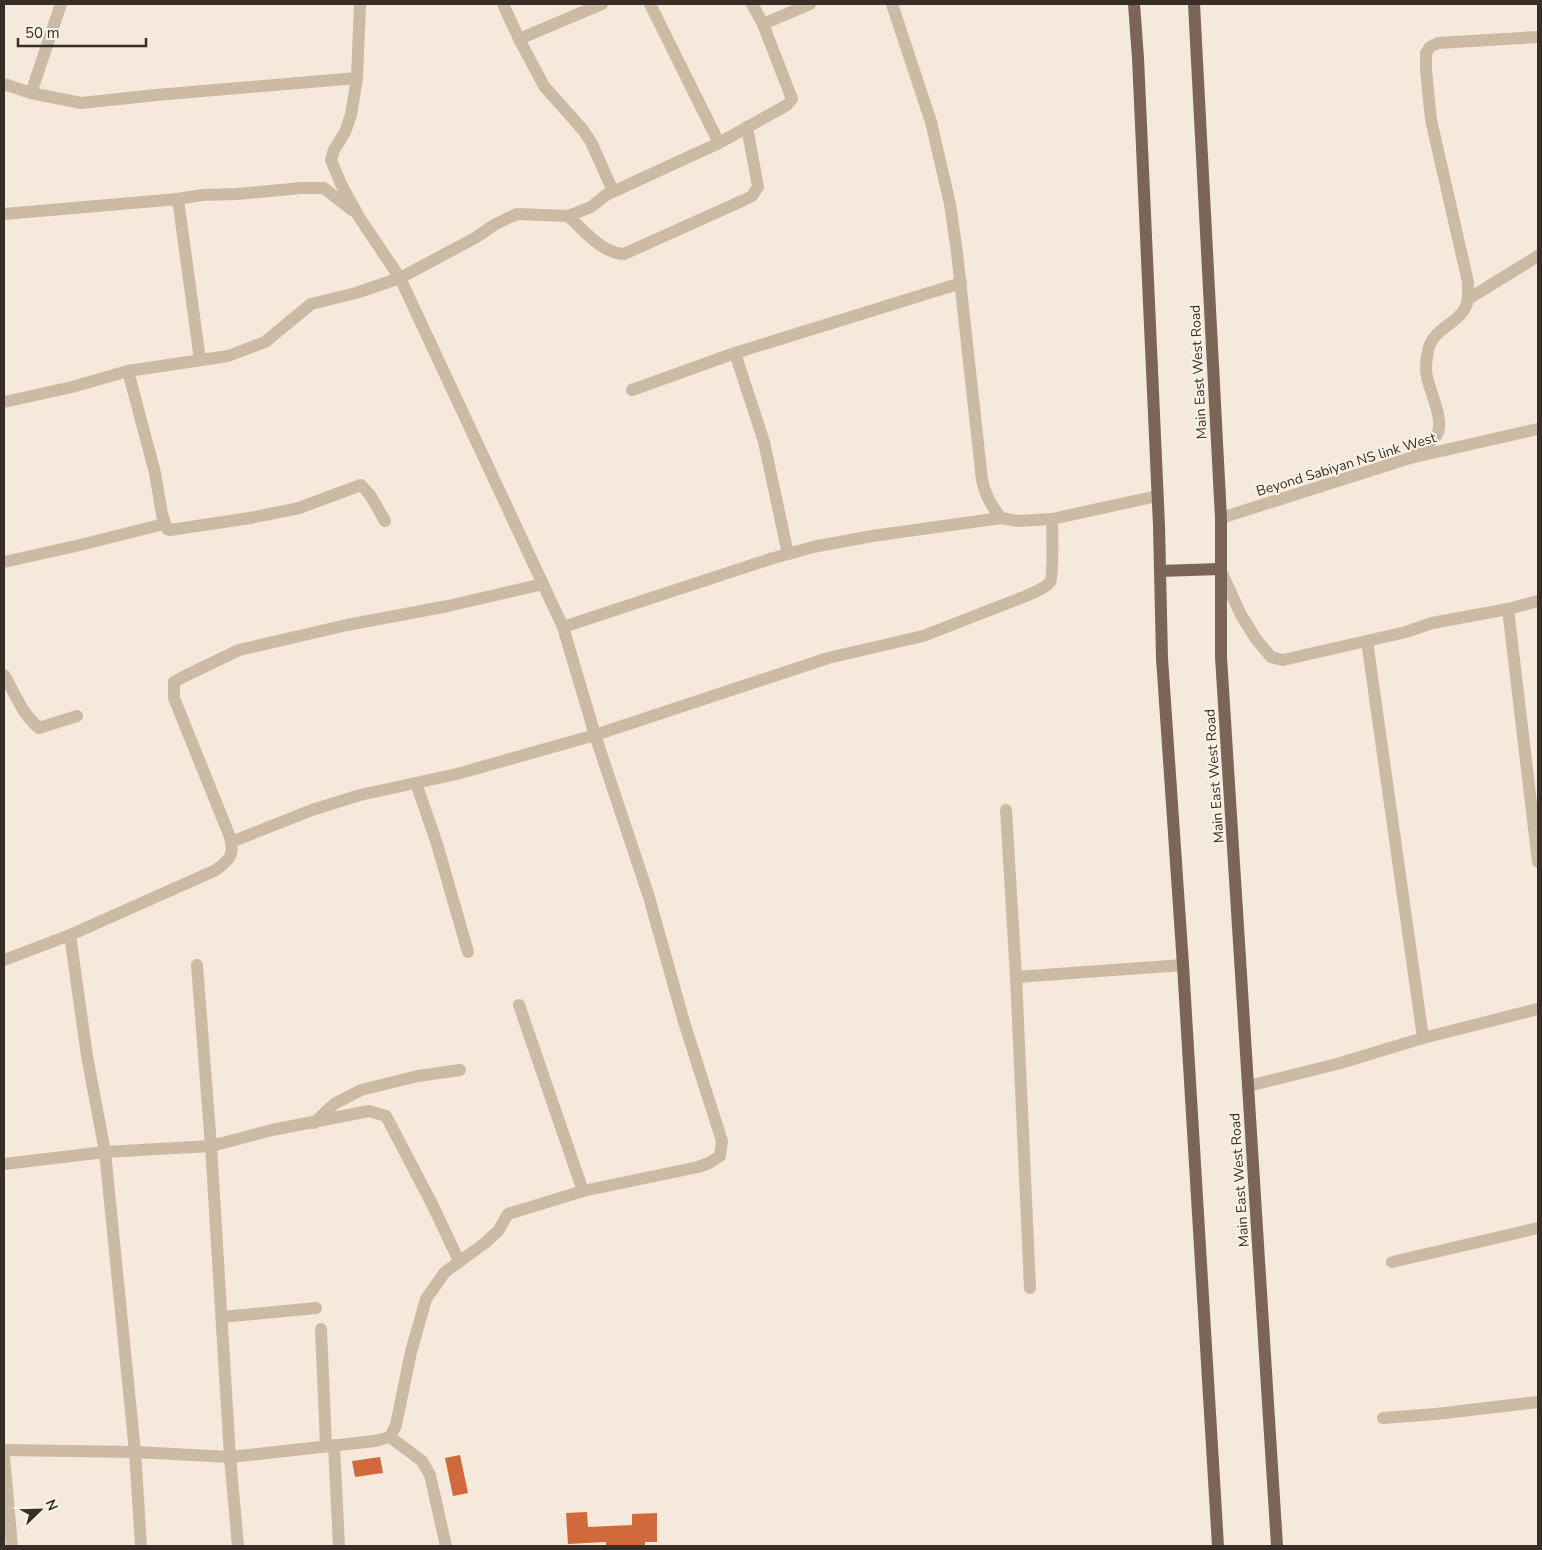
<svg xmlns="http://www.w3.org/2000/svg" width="1542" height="1550" font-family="'Nunito Sans',sans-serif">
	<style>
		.building { fill: #d06a3c }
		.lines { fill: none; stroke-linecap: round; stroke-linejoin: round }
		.minor { stroke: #cdbaa5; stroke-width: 12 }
		.major { stroke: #7b6557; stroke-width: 12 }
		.labels { text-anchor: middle; stroke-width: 4; stroke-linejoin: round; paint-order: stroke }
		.street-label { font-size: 14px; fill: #382d27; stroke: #fbf3e7 }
	</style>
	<rect width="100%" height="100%" fill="#f4e9da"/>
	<g class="building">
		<polygon points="460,1455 468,1493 453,1496 445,1458"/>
		<polygon points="380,1457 383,1473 355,1477 352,1461"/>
		<polygon points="587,1512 588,1527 632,1525 632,1514 657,1513 657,1542 645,1542 645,1546 606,1546 606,1542 568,1544 566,1513"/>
	</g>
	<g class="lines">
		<g class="minor">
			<polyline points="503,4 519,39 544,86 583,130 591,142 613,191"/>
			<polyline points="650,4 719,143"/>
			<path d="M892,4L931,122L950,204L957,253L982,480C985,495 991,506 1001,518"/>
			<polyline points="763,24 810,4"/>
			<polyline points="519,39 602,4"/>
			<polyline points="4,84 31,93 81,103 156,95 357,78"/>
			<polyline points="31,93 61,4"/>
			<polyline points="178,199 200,360"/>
			<polyline points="4,214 178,199 202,195 237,194 301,188 324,188 352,210"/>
			<path d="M568,216C584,230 601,253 624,254L744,200L752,196L758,187L747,127"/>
			<polyline points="1468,299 1538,256"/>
			<polyline points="735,353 764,442 788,554"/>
			<polyline points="128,371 155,473 162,514 167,529 170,530 250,518 299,508 361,485 370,495 385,521"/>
			<polyline points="632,390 735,353 961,283"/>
			<polyline points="4,402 72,387 128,371 228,356 265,342 311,304 356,293 400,278 475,238 494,225 508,218 517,214 568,216 591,207 606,195 719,143 787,105 792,99 763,24 752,4"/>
			<path d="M1410,458C1418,451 1430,444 1436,436C1446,424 1430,392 1427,377C1425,368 1426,360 1428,351C1433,325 1465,324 1468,298C1468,293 1468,287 1468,282L1431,120L1426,70V53L1430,47L1438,43L1538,37"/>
			<polyline points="1221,518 1410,458 1538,429"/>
			<polyline points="4,562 80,545 164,524"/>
			<polyline points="1220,569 1241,615 1256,639 1271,657 1283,660 1406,632 1432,623 1508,609 1538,601"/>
			<polyline points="1508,609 1538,862"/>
			<polyline points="563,627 770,559 813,547 872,536 1001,518 1018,521 1052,519 1157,496"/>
			<polyline points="1367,641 1423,1038"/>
			<path d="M4,675C15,693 22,714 39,728L77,716"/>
			<polyline points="416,783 437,844 468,952"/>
			<polyline points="1006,810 1016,977 1030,1288"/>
			<path d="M231,842L312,810L360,795L457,774L595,735L828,658L923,636L1026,596C1033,592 1045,589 1050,582C1054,575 1052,530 1052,519"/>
			<polyline points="70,935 87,1056 105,1152 135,1452 141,1546"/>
			<path d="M4,960L70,935L216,870C230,859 235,855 230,837L174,698V682L187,675L239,650L347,625L448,606L543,584"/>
			<polyline points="197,965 211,1146 230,1457 238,1546"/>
			<polyline points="1016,977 1183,965"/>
			<polyline points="519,1005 583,1191"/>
			<polyline points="1248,1086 1337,1064 1423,1038 1538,1009"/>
			<polyline points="314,1123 334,1104 361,1090 418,1076 460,1070"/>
			<polyline points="4,1164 105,1152 211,1146 272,1130 369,1111 386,1116 432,1204 459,1261"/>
			<polyline points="1392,1262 1538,1228"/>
			<polyline points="222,1317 316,1308"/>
			<polyline points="321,1329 326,1446"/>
			<polyline points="1383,1418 1436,1414 1538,1402"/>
			<polyline points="390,1437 422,1461 430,1475 446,1546"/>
			<polyline points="334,1445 339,1546"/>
			<polyline points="4,1450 135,1452 230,1457 375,1441 390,1437 396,1425 411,1352 426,1299 445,1272 485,1243 498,1231 508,1214 583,1191 698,1167 709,1163 720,1156 722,1141 684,1022 649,897 595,735 563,627 400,278 359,217 341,184 331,160 334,150 345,132 351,115 357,78 360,4"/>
			<polyline points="4,1457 12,1546"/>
		</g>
		<g class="major">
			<polyline points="1134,4 1138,58 1159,526 1162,658 1183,965 1218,1546"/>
			<polyline points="1194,4 1221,518 1221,657 1277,1546"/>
			<polyline points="1160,571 1220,569"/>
		</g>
	</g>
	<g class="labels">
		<g class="street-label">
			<text transform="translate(1198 372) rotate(-93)" y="5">Main East West Road</text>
			<text transform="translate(1346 464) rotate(-17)" y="5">Beyond Sabiyan NS link West</text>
			<text transform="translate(1214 776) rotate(-94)" y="5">Main East West Road</text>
			<text transform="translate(1239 1180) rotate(-94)" y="5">Main East West Road</text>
		</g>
	</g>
	<rect width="1542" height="1550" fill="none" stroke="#382d27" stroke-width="10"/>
	<g transform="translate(40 1510) rotate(67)" stroke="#fbf3e7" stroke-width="4" paint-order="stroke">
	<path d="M0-4L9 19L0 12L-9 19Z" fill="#382d27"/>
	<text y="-8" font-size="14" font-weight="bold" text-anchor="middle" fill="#382d27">N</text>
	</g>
	<path d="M18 38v8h128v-8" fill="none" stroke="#382d27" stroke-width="2.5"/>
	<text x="25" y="38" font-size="15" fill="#382d27" stroke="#fbf3e7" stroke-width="4" paint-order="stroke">50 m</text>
</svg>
